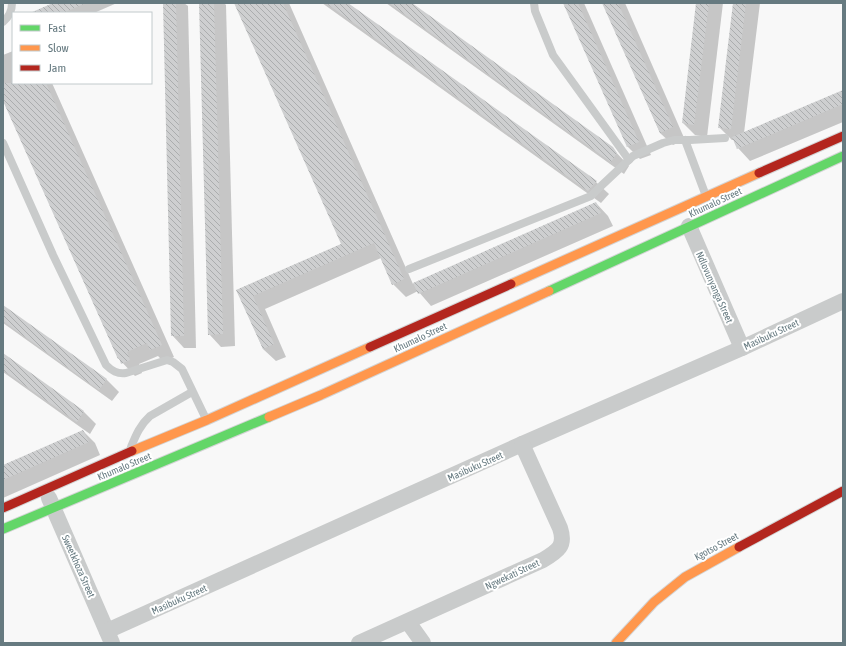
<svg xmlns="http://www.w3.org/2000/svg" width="846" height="646" font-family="'Asap Condensed',sans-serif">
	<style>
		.shadow { fill: #0003 }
		.building { fill: url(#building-back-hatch) }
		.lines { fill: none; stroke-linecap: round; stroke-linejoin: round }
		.fast-casing { stroke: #d3d4d5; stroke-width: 11 }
		.slow-casing { stroke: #d3d4d5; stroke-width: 11 }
		.jam-casing { stroke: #d3d4d5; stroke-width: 11 }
		.lane { stroke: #c9cbcb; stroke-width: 8 }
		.street { stroke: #c9cbcb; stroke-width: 16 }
		.fast { stroke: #63d668; stroke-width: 9 }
		.slow { stroke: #ff974d; stroke-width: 9 }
		.jam { stroke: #b3261e; stroke-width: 9 }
		.labels { text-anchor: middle; stroke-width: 4; stroke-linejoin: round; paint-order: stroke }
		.street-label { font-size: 10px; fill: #667a80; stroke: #fff }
	</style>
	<defs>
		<pattern id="building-back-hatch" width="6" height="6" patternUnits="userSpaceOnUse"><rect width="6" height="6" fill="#cecfd0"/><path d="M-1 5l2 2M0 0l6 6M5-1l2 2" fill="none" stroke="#abadae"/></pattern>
	</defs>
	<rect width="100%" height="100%" fill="#f8f8f8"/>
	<g class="shadow">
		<polygon points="56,3 117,3 94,13 32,13"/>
		<polygon points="164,3 184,3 188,6 196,348 184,348 172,335"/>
		<polygon points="200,3 224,3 226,5 235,346 221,347 209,334"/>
		<polygon points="235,3 289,3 413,284 596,203 608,216 613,226 431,306 418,291 406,297 393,284 381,258 265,309 286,357 276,361 263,349 237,290 342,244"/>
		<polygon points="322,3 347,3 596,182 609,194 601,203"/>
		<polygon points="386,3 410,3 612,148 629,166 624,174"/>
		<polygon points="565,3 584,3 651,155 640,159 628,147"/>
		<polygon points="604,3 625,3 685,140 673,145 660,133"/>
		<polygon points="697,3 723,3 707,137 695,135 683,123"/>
		<polygon points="734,3 760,3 744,133 843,91 843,122 750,161 738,148 734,140 732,140 719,127"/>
		<polygon points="13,51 13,83 52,83 174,357 164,362 158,356 139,364 142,373 135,376 118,358 3,98 3,55"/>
		<polygon points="3,306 107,380 119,392 112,401 3,323"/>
		<polygon points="3,355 84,412 96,424 90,434 3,372"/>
		<polygon points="83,431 95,443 100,455 3,498 3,466"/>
	</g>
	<g class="building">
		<polygon points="53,3 86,3 63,13 30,13"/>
		<polygon points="163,3 176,3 184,336 171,336"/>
		<polygon points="199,3 214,3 223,334 208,335"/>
		<polygon points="234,3 283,3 404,279 392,285 374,243 253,296 274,344 263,349 236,290 341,244"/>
		<polygon points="326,3 348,3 597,181 588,191"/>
		<polygon points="389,3 412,3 613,147 617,153 611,162"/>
		<polygon points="563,3 578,3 639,142 627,147"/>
		<polygon points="602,3 618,3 673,127 660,133"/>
		<polygon points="696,3 709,3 694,125 682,123"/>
		<polygon points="733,3 746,3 731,129 718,128"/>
		<polygon points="3,83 46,83 162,345 150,350 147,343 127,352 130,360 121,364 119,358 118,359 3,101"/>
		<polygon points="843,90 843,104 737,149 732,137"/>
		<polygon points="596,202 601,213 418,294 413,283"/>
		<polygon points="3,305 107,379 99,390 3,321"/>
		<polygon points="3,353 84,411 77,422 3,370"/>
		<polygon points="83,430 89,442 3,480 3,465"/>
	</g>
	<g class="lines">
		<defs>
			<g id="fast">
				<polyline points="549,291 843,156"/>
				<polyline points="3,529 269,417"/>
			</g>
			<g id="slow">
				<polyline points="511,284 759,173"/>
				<polyline points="269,417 321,395 549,291"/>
				<polyline points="132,451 207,420 370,347"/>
				<polyline points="616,643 654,602 685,577 739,547"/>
			</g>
			<g id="jam">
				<polyline points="759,173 843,136"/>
				<polyline points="370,347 511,284"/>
				<polyline points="3,508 132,451"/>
				<polyline points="739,547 843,491"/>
			</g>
		</defs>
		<use href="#fast" class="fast-casing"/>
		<use href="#slow" class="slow-casing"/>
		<use href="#jam" class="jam-casing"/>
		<g class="lane">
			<polyline points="534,3 535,11 553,55 629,160"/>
			<path d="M3,22C9,17 12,11 12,3"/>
			<polyline points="685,140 706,196"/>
			<path d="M3,143L53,255L106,365C112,371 117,374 126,373L167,360L173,362L182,369L206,419"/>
			<polyline points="409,269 591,196 601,186 633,156 663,143 674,140 690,140 725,138"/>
			<path d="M131,447C136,435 140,425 150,416L192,392"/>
		</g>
		<g class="street">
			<polyline points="689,226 742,348"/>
			<polyline points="49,498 112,643"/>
			<polyline points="408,622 423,643"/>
			<polyline points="107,631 522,444 742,348 843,301"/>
			<path d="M359,643L543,560C558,551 566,546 560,528L522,444"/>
		</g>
		<use href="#fast" class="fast"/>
		<use href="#slow" class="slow"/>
		<use href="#jam" class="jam"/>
	</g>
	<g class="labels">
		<g class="street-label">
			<text transform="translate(715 202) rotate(-25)" y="4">Khumalo Street</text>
			<text transform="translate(715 287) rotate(66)" y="4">Ndlovunyanga Street</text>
			<text transform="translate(771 334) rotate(-25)" y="4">Masibuku Street</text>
			<text transform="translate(420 337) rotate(-25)" y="4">Khumalo Street</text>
			<text transform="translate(124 466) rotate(-23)" y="4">Khumalo Street</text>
			<text transform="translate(475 466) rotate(-24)" y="4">Masibuku Street</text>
			<text transform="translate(716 546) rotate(-28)" y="4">Kgotso Street</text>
			<text transform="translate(79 566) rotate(66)" y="4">Sweetkhoza Street</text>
			<text transform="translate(512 574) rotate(-25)" y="4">Ngwekati Street</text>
			<text transform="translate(179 599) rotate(-24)" y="4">Masibuku Street</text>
		</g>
	</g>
	<rect width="846" height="646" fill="none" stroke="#667a80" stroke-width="8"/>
	<rect x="12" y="12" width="140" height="72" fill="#ffffff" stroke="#c2cacc"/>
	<rect x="20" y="25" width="20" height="6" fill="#63d668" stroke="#c2cacc"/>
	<text x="48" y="32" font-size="12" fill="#667a80">Fast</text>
	<rect x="20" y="45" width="20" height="6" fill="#ff974d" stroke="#c2cacc"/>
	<text x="48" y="52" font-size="12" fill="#667a80">Slow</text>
	<rect x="20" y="65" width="20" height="6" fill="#b3261e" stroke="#c2cacc"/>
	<text x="48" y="72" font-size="12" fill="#667a80">Jam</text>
</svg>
